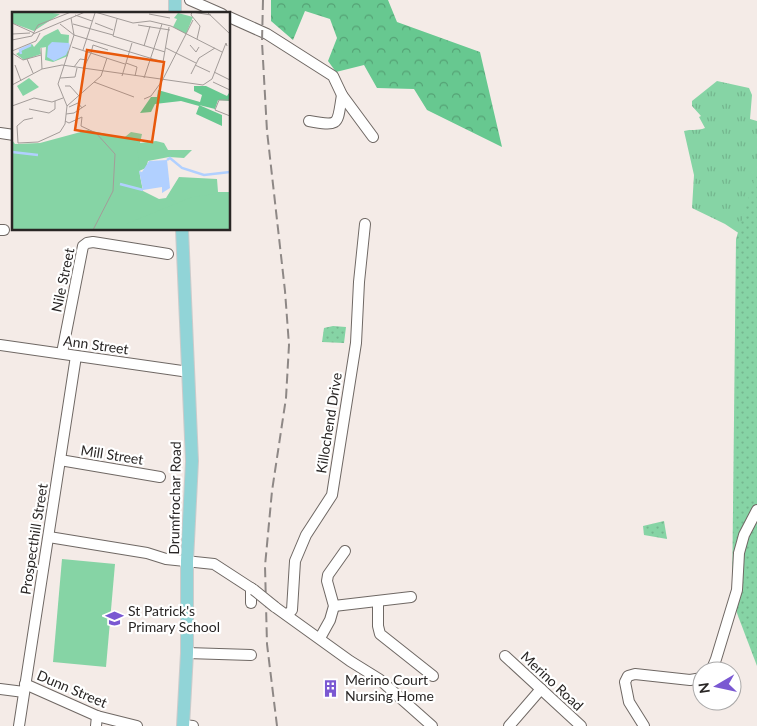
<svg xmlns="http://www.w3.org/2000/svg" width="757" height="726" font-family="Lato,sans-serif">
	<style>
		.grass { fill: url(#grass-tufts) }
		.forest { fill: url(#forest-crowns) }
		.park { fill: url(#park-dots) }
		.pitch { fill: #86d4a5 }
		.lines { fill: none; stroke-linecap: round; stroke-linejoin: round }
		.minor-casing { stroke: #6f6864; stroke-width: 12 }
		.major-casing { stroke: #cccbcb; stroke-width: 14 }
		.minor { stroke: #fff; stroke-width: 10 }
		.major { stroke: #91d4d7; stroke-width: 12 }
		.rail { stroke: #8e8886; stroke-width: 2; stroke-dasharray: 10 5; stroke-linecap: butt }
		.minor-bridge-casing { stroke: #6f6864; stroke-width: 12; stroke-linecap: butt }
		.minor-bridge { stroke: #fff; stroke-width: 10 }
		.labels { text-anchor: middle; stroke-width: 4.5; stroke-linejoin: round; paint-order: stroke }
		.street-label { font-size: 14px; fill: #292625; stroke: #fff }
		.poi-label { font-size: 14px; fill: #292625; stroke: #fff; text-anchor: start }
		.inset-river { fill: none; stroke: #b1d0ff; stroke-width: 2.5 }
		.inset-road { fill: none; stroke: #a39c99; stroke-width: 1 }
		.view { fill: #e8590c; fill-opacity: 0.15; stroke: #e8590c; stroke-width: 2.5 }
		.inset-edge { fill: none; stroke: #292625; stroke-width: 2.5 }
	</style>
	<defs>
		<pattern id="grass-tufts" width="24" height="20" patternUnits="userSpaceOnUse" patternTransform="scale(1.25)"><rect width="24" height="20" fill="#86d4a5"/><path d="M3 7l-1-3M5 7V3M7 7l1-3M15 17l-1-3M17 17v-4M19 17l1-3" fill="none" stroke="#74b68e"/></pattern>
		<pattern id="forest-crowns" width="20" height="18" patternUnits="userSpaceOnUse" patternTransform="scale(1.25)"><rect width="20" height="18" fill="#67c890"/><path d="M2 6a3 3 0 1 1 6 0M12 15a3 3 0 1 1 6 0" fill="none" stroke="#55a275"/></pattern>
		<pattern id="park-dots" width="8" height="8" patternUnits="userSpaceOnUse" patternTransform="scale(1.25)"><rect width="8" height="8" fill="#86d4a5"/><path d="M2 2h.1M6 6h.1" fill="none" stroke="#74b68e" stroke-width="1.8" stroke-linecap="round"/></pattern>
	</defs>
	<rect width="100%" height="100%" fill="#f4ebe7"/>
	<path class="grass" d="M717,81L749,88L752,95L750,119L757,121V241L749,240L725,224L692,208L694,175L684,131C691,129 697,131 705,128L699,117L701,116L692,106V101Z"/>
	<polygon class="forest" points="271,0 388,0 397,22 480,52 502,147 427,110 414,89 377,88 364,65 336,72 328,61 337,38 330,19 305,11 293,40 271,21"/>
	<g class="park">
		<polygon points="757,170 757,666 732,600 736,239"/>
		<polygon points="333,326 346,327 344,343 322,342 324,328"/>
		<polygon points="664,521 667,539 644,535 643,526"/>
	</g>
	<polygon class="pitch" points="62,559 115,564 106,667 53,662"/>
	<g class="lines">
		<defs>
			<g id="minor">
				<polyline points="190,0 222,14"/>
				<polyline points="229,17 267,34 333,76 342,95 373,137"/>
				<path d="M309,121C341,127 337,124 342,95"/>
				<polyline points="0,133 14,135"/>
				<polyline points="0,230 4,230"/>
				<polyline points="0,345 189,372"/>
				<polyline points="62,353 83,246 87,243 93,242 168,254"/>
				<polyline points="60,460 160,477"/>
				<polyline points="49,537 147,553 166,559 214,564 254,590"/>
				<polyline points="378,601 378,626 380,634 433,676"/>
				<polyline points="251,603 251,588"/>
				<polyline points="334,606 411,597"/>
				<polyline points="275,607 350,661 379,679 432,726"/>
				<polyline points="287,615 292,610 295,561 306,535 332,495 356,343 359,282 365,224"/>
				<polyline points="320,638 330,620 334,606 327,581 328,575 345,551"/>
				<polyline points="187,653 251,655"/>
				<polyline points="505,656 581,726"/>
				<polyline points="711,671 716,659 737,590 739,553 744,535 757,510"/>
				<polyline points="25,684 97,716 137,726"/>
				<polyline points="0,689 24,692"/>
				<polyline points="183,725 193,726"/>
				<polyline points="19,726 76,356"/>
				<polyline points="96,726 97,716"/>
				<polyline points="509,726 541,689"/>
				<polyline points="644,726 629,702 625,682 628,676 635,674 690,680 702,678"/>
			</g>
			<g id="major">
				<polyline points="175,0 175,14"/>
				<polyline points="182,229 192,461 187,561 187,653 183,726"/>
			</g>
		</defs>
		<use href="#minor" class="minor-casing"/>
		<use href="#major" class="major-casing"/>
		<use href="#minor" class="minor"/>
		<use href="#major" class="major"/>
		<polyline class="rail" points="263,0 262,42 267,131 285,291 289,345 286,398 272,491 265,566 267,644 277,726"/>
		<defs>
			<polyline id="minor-bridge" points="254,590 275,607"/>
		</defs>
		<use href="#minor-bridge" class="minor-bridge-casing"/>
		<use href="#minor-bridge" class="minor-bridge"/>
	</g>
	<defs>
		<symbol id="school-bare" viewBox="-9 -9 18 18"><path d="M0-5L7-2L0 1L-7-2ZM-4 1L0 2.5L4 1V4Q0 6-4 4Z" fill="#7a58d2" stroke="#fff" stroke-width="2.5" paint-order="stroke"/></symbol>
		<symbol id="building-bare" viewBox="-9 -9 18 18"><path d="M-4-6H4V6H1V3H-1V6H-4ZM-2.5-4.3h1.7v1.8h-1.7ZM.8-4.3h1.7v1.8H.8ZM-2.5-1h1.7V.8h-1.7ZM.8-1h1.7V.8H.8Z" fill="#7a58d2" stroke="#fff" stroke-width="2.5" paint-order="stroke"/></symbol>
	</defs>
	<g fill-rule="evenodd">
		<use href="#school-bare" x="102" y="606" width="25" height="25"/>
		<use href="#building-bare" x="318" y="676" width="25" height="25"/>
	</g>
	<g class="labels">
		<g class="street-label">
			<text transform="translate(63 280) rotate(-78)" y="5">Nile Street</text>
			<text transform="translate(96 345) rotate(8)" y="5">Ann Street</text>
			<text transform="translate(329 423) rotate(-81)" y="5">Killochend Drive</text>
			<text transform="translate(112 455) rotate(9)" y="5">Mill Street</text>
			<text transform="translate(175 498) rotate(-89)" y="5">Drumfrochar Road</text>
			<text transform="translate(34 539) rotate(-81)" y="5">Prospecthill Street</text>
			<text transform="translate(552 681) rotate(43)" y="5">Merino Road</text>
			<text transform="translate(72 689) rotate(23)" y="5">Dunn Street</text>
		</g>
		<g class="poi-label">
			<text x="128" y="616">St Patrick's<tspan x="128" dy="16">Primary School</tspan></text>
			<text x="345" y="685">Merino Court<tspan x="345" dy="16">Nursing Home</tspan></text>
		</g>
	</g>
	<g transform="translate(12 12)">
		<rect width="218" height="218" fill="#f4ebe7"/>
		<path d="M119,120L130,122L128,131L144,129L152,131L156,138H180L172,146L157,145L136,149L134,156L127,159L131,179L147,187L154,186L167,165L205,167L206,180H217V217L0,218Z" fill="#86d4a5"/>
		<path d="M182,74H194L215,84L217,81V89L206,88L203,97L187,93L210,103V114L184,102L187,94L169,89L143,92L139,100L128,101L139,85H145L146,78L188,90L190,83L182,79Z" fill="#67c890"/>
		<path d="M0,0H33L48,2L22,19L0,11Z" fill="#86d4a5"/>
		<path d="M166,1L181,5L174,22L161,15L165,7L162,6ZM46,17L49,22L57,23L56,44L41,50L33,48L34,35L28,36L29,42L12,48L4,42L20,32L22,35L32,24ZM76,118L125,129L129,180L114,195V212L180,185L217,180V217H0V128L3,132L28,131Z" fill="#86d4a5"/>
		<path d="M17,66L27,75L11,84L5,74Z" fill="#86d4a5"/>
		<path d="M40,30L57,31L58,34L54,43L42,49L35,45L36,34ZM155,148L158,176L150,181V175L131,178L127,159L130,160L137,149Z" fill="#b1d0ff"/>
		<path class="inset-river" d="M9,42L8,38L19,33M0,140L26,143M155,148L158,146L170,156L192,163L218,160M108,172L131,178"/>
		<path class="inset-road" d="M83,0L121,11L138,9L159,14L210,40M180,0L179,3L188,14L185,27M180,0L199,3M195,0L218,22M137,2L158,6M63,3L80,9M105,7L101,24L153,40M0,11L22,21M83,11L101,18M48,12L62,23L151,50L157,15M61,12L101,23M126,13L158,18M0,22L18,21M21,22L73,0M174,22L181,8M0,28L20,24L26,13L59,0M178,33L184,40L187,35M132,34L138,14M60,35L113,52M29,36L30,57M154,36L184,51M71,38L83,1M0,39L24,29L28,21M0,41L11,48L29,43M79,41L81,33L96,38M15,47L21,61M114,51L125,55L123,64M3,53L9,69M183,53L198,60M62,55L68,47L75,48M71,57L79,41M202,60L218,68M179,62L187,46L203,36M110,64L120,31M48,66L63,65L65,56M132,66L150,12M82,70L122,85M201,70L218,78M0,73L30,57L50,53L191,73L200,67L214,31L215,34M53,74H58L67,84M132,87L139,84L150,69L174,22M0,94L22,86L40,90L51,86M55,94L46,72L62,23L59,6M57,95L66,91L70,96M17,97L37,101L43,97V89M203,98L207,88H218M203,98L218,104M54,102L62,101L74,93M21,106L12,108L5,114L6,131L26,130L48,120L53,112L55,94L89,64L95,46M53,109L57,111L70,105L69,114L84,121L103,142L101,179L81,218"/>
		<path class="view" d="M75,38L152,50L140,130L63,118Z"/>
		<rect width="218" height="218" class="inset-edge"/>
	</g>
	<g transform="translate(717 686) rotate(261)"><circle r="24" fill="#ffffff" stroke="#a9a8a8"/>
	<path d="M0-4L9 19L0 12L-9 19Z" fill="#7a58d2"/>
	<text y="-8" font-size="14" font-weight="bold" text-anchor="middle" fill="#292625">N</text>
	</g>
</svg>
